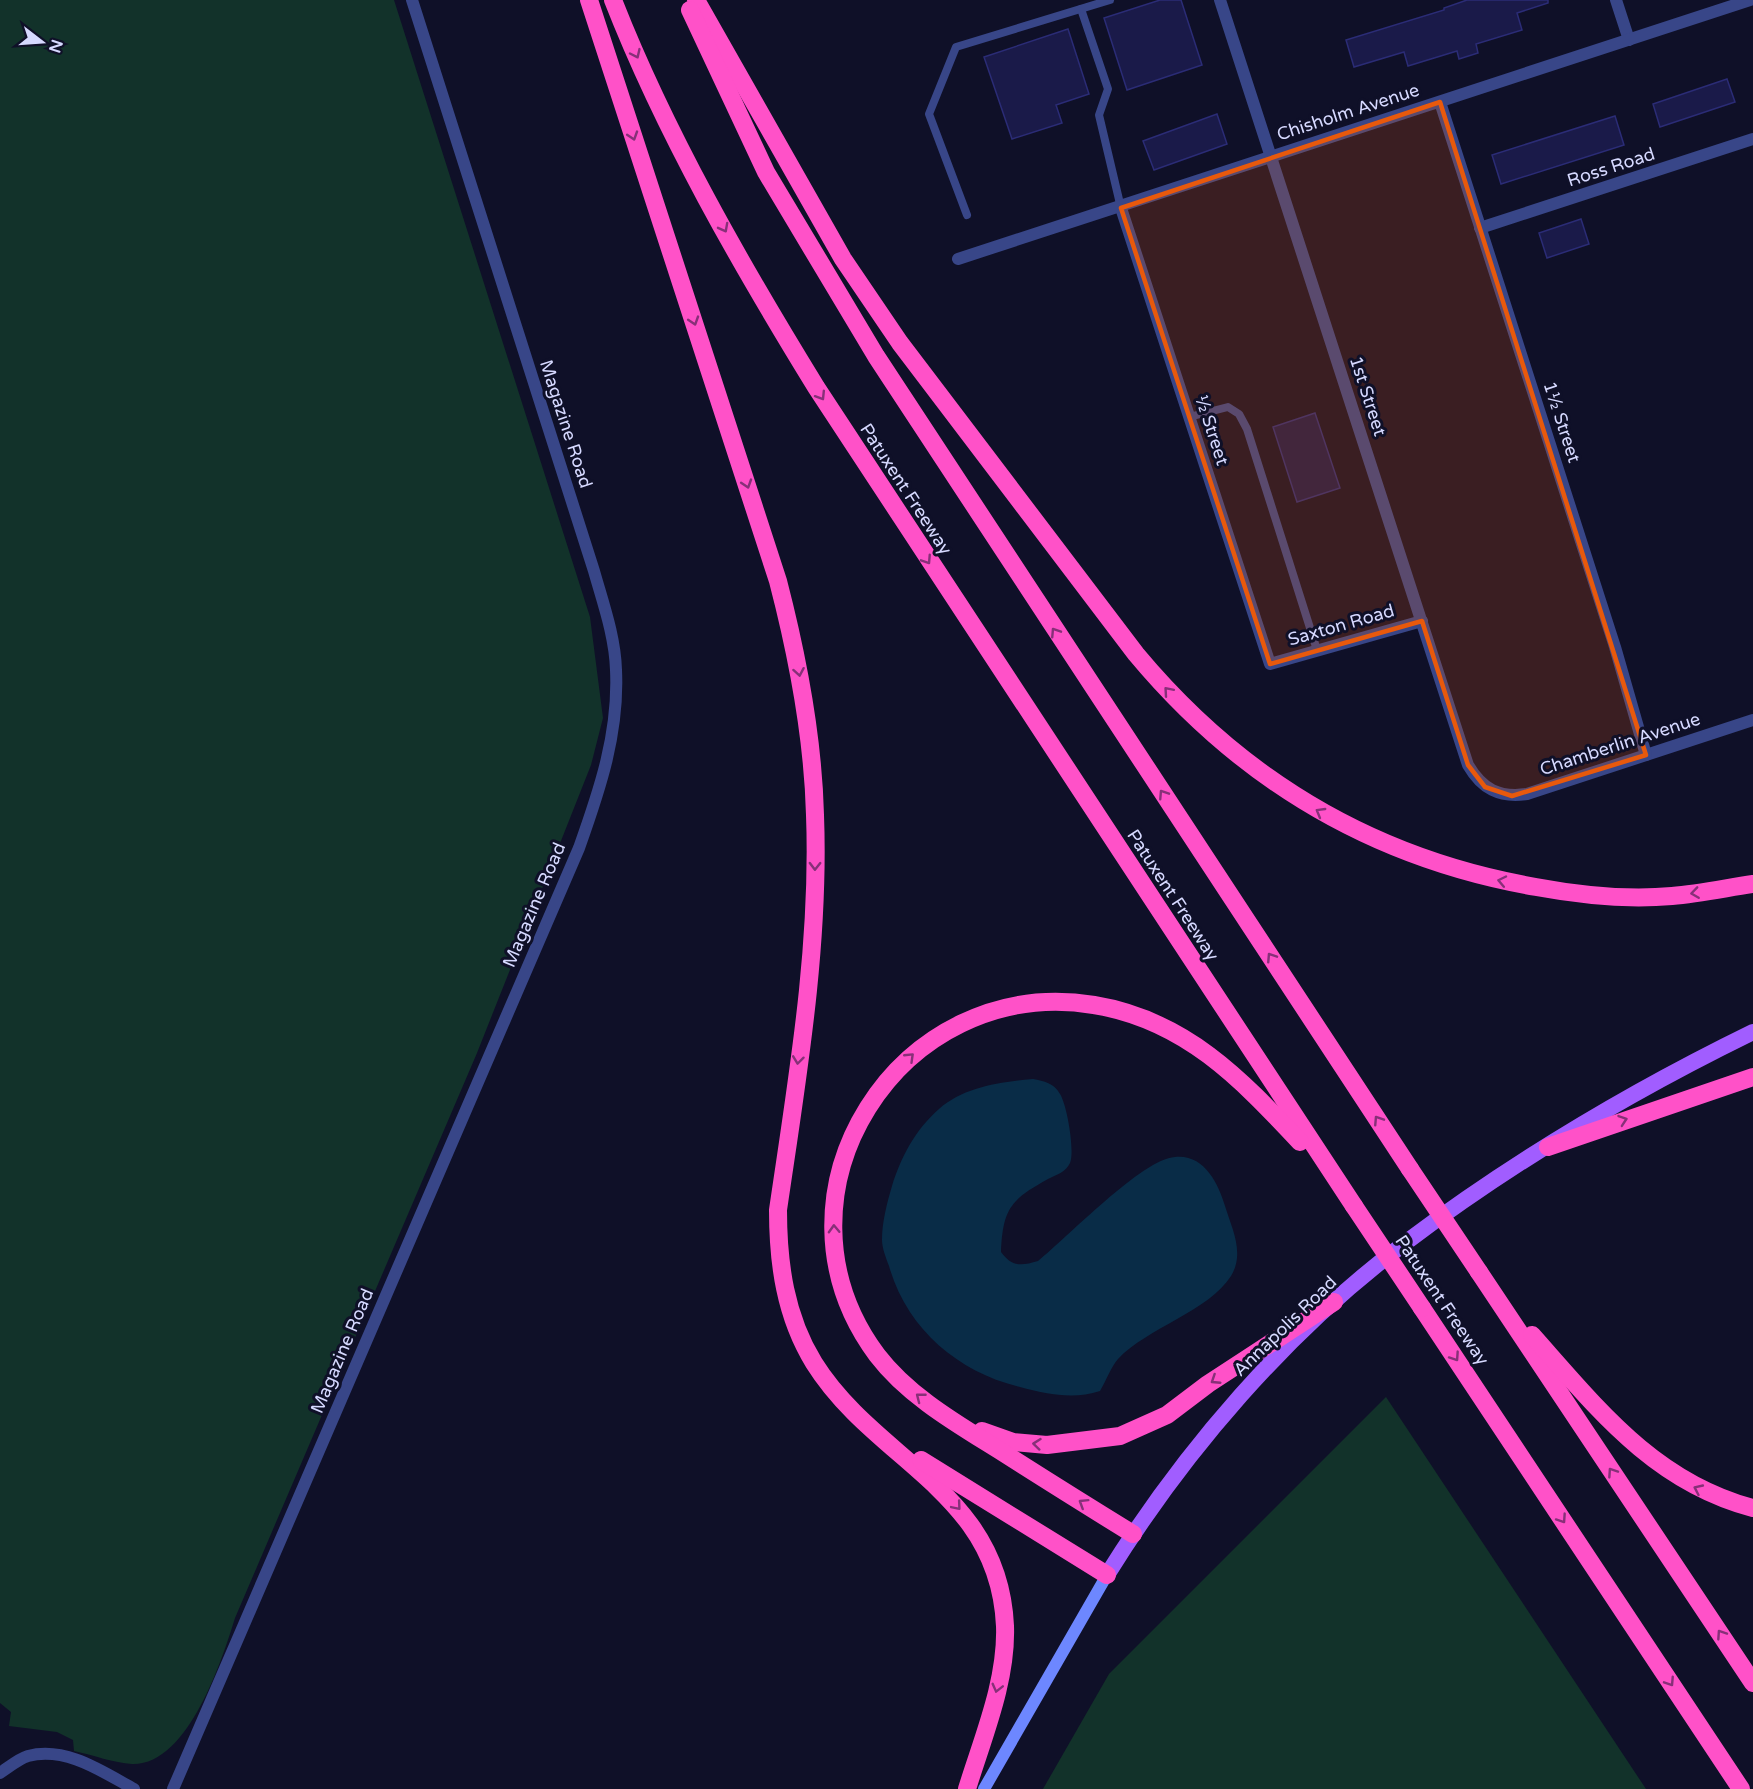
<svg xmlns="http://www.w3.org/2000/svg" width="1753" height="1789" font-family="'Varela Round',sans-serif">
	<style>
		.green { fill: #12322a }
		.water { fill: #092c47 }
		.building { fill: #1a1a49; stroke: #2b2c76; stroke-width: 1.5 }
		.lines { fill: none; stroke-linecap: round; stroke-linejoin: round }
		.service { stroke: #384688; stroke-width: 8 }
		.minor { stroke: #384688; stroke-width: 12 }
		.secondary { stroke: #6d87ff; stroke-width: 12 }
		.primary { stroke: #a15dff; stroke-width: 16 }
		.motorway { stroke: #ff51c8; stroke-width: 18 }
		.motorway-bridge { stroke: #ff51c8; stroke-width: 18 }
		.oneway { stroke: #873078 }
		.marked { fill: #e8590c; fill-opacity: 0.2; stroke: #e8590c; stroke-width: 4.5; stroke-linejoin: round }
		.labels { text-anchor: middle; stroke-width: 6; stroke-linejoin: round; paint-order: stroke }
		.street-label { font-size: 18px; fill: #d6d9ff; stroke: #0f1028 }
	</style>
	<rect width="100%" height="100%" fill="#0f1028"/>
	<g class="green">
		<path d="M0,0H394L590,617L603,718L591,765L477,1053L235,1618C222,1660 188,1766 132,1764C114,1763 93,1755 74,1751L73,1740L57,1732L9,1726L11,1712L0,1703Z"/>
		<polygon points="1386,1397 1646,1789 1043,1789 1109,1674"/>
	</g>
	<path class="water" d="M1033,1079C1044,1081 1054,1083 1060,1094C1067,1105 1075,1151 1070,1163C1066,1172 1056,1175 1048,1179C1010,1200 1003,1209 1001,1252C1012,1267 1021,1266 1038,1261C1067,1238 1142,1159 1175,1157C1204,1154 1218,1183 1225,1206C1232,1229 1245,1253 1231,1276C1209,1311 1147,1328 1118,1359C1111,1367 1106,1381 1100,1391C1073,1400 1047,1394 1020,1387C958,1372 907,1329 889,1266C886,1258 882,1248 882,1240C882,1222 887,1203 892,1186C901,1157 915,1130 939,1109C964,1087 1000,1082 1033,1079Z"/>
	<g class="building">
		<polygon points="1160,0 1181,0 1202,65 1127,90 1104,18"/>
		<polygon points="1467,0 1548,0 1548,3 1517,13 1522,30 1476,44 1478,53 1459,59 1457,51 1408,66 1404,52 1354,67 1346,40 1444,10 1444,8"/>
		<polygon points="1068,29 1089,94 1056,105 1062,123 1012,139 984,57"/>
		<polygon points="1727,79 1735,102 1660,127 1653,104"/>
		<polygon points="1217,114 1227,144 1154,170 1143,141"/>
		<polygon points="1615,116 1624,145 1501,184 1492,155"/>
		<polygon points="1581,219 1589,244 1547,258 1539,233"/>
		<polygon points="1315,413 1340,488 1297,502 1273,427"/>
	</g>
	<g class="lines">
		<g class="service">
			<polyline points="1081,9 1108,89 1099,115 1121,208"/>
			<polyline points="967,215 929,114 956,47 1110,0"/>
			<polyline points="1189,417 1228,407 1239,414 1247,429 1317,650"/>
		</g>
		<g class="minor">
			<path d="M1220,0L1468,765C1482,789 1499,798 1527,794L1753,720"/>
			<polyline points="1616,0 1629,40"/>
			<polyline points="1440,102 1615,647 1646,755"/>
			<polyline points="1121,208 1270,664 1422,621"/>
			<polyline points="1480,228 1753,139"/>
			<polyline points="958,259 1750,0"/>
			<path d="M0,1773C8,1768 18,1759 28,1756C66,1746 103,1772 134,1789"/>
			<path d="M173,1789L579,848C600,789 619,733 616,670C615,636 603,603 594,571L412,0"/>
		</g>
		<polyline class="secondary" points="984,1789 1107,1575"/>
		<path class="primary" d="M1107,1575C1184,1451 1287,1331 1405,1243C1513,1162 1632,1091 1753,1032"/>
		<g class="motorway">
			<path d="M589,0L778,581C798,658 813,736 815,815C820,947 797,1080 778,1210C778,1263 785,1316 814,1363C876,1462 999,1491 1005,1626C1007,1681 983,1737 967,1789"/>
			<path d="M613,0C665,133 741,265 816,387L1354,1206"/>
			<path d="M696,0L843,259L900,343L1136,654C1241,780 1374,859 1536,887C1579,895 1627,900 1672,896C1699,894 1726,888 1753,884"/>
			<polyline points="690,10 766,172 876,356 1410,1169"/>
			<polyline points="1548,1147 1753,1077"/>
			<polyline points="1479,1272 1753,1683"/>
			<polyline points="1422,1308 1741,1789"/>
			<path d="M1532,1335C1597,1408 1654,1482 1753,1508"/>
			<polyline points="982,1431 1013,1442 1047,1445 1120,1436 1167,1415 1208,1384 1334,1302"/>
			<polyline points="921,1460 1107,1575"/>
			<path d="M1133,1534C1089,1507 1046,1480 1002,1452C959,1425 909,1397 877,1355C758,1195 899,973 1094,1005C1185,1020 1240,1078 1300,1142"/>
		</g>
		<g class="motorway-bridge">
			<polyline points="1410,1169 1479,1272"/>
			<polyline points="1354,1206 1422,1308"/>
		</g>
	</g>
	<defs><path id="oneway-chevron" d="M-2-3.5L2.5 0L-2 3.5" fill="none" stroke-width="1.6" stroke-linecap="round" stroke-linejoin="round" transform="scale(1.5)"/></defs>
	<g class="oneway">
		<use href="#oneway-chevron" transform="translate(636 54) rotate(65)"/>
		<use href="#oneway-chevron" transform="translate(633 136) rotate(72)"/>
		<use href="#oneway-chevron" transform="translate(724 228) rotate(62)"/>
		<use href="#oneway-chevron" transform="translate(694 321) rotate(72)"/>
		<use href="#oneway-chevron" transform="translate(821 396) rotate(58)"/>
		<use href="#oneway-chevron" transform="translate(747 484) rotate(72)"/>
		<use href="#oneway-chevron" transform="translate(927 560) rotate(57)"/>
		<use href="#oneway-chevron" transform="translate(1055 632) rotate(-123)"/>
		<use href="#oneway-chevron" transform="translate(799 672) rotate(80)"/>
		<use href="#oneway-chevron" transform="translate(1168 691) rotate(-131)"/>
		<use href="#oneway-chevron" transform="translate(1163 794) rotate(-123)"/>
		<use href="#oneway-chevron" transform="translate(1320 812) rotate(-150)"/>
		<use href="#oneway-chevron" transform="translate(815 866) rotate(91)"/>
		<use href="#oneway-chevron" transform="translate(1502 881) rotate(-168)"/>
		<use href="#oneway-chevron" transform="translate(1695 893) rotate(172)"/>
		<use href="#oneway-chevron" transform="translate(1271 957) rotate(-123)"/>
		<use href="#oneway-chevron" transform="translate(910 1057) rotate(-44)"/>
		<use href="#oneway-chevron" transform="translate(798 1060) rotate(97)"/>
		<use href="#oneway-chevron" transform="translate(1378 1120) rotate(-123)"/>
		<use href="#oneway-chevron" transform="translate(1623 1120) rotate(-19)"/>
		<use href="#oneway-chevron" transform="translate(834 1229) rotate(-92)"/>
		<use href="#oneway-chevron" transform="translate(1455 1357) rotate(56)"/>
		<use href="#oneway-chevron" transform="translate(1215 1380) rotate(147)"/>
		<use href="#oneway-chevron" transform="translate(920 1397) rotate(-142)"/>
		<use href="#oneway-chevron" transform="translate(1037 1444) rotate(-174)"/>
		<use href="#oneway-chevron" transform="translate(1612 1472) rotate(-124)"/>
		<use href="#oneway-chevron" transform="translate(1698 1489) rotate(-155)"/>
		<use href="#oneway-chevron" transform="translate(1083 1503) rotate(-148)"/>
		<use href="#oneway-chevron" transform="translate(957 1506) rotate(50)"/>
		<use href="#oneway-chevron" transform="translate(1562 1519) rotate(56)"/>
		<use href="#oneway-chevron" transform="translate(1721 1634) rotate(-124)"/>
		<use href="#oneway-chevron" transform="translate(1670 1682) rotate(57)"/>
		<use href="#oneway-chevron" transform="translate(997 1688) rotate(104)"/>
	</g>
	<path class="marked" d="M1440,102L1646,755L1512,796L1485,787L1468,765L1422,621L1270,664L1121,208Z"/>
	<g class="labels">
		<g class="street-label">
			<text transform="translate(1348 112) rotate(-18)" y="6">Chisholm Avenue</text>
			<text transform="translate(1611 167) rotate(-18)" y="6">Ross Road</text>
			<text transform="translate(1368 396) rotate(72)" y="6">1st Street</text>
			<text transform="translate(1562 422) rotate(72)" y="6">1½ Street</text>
			<text transform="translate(566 424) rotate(72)" y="6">Magazine Road</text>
			<text transform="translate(1212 430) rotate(72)" y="6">½ Street</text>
			<text transform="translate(906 489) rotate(57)" y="6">Patuxent Freeway</text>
			<text transform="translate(1341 625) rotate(-16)" y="6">Saxton Road</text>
			<text transform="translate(1620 744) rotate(-18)" y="6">Chamberlin Avenue</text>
			<text transform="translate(1173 895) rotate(57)" y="6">Patuxent Freeway</text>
			<text transform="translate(534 905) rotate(-67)" y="6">Magazine Road</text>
			<text transform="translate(1442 1300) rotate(56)" y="6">Patuxent Freeway</text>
			<text transform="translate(1285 1326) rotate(-44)" y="6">Annapolis Road</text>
			<text transform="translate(342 1351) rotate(-67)" y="6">Magazine Road</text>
		</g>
	</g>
	<g transform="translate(42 42) rotate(107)" stroke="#0f1028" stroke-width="4.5" paint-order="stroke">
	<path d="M0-4.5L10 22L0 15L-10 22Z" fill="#d6d9ff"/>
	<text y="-9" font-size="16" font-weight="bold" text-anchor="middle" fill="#d6d9ff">N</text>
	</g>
</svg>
